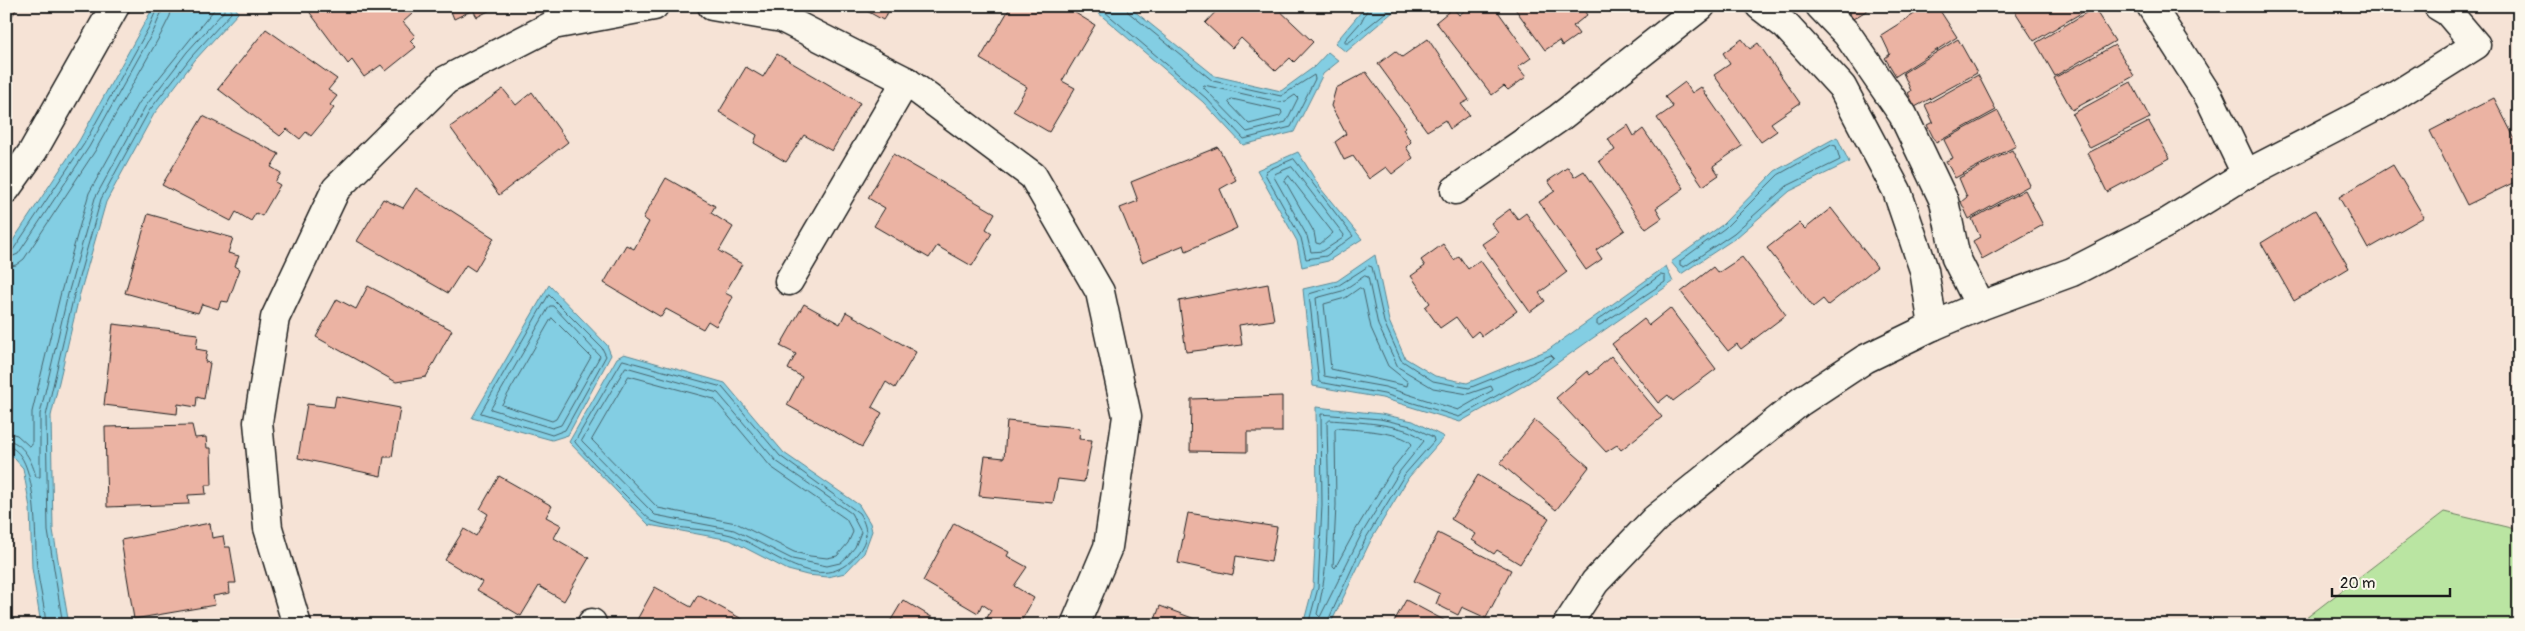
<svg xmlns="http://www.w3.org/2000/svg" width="2525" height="631" font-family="Pangolin,sans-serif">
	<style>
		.green { fill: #bae5a2; stroke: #6b805f }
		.water { fill: #83cee3; stroke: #5a8793 }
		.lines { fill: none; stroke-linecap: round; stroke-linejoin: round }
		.shore { stroke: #45636c; stroke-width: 1 }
		.building { fill: #ebb3a3; stroke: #1c1c1c }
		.street-casing { stroke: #1c1c1c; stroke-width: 31 }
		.street { stroke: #fbf7ec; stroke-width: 28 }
	</style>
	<rect width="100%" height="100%" fill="#f6e3d6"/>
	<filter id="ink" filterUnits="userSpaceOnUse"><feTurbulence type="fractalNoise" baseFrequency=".02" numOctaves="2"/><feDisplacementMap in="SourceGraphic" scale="10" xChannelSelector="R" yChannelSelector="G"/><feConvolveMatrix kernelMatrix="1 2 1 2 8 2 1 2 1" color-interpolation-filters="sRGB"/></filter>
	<g filter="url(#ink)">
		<polygon class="green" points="2444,512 2519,530 2519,625 2297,625"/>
		<g class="water">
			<polygon points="154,6 235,6 238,13 195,60 154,114 106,202 79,297 51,416 53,530 69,625 41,625 32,568 30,508 23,468 6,449 6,251 79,141"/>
			<polygon points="1090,6 1128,6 1215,76 1281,91 1314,67 1328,52 1339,61 1323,74 1294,132 1243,145 1203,102"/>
			<polygon points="1366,6 1389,6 1394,11 1346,52 1335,43"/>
			<polygon points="1837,137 1849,162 1790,191 1737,237 1681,274 1671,262 1722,225 1775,171"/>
			<polygon points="1298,152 1321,189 1362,239 1328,261 1302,267 1297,241 1257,170"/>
			<polygon points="1375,255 1389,321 1405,358 1435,376 1467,383 1548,350 1666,266 1673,282 1530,382 1460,422 1382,398 1313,386 1303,289 1337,281"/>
			<polygon points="549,285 607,345 611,355 568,435 552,440 472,418"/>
			<polygon points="624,354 725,383 784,453 859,505 870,523 872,531 864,553 845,573 828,577 807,575 788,570 730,540 649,525 569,442 617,358"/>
			<polygon points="1316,407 1381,414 1413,421 1444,437 1409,477 1371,540 1330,625 1303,625 1313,587 1317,505"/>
		</g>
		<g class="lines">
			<g class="shore">
				<polyline points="1098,6 1206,98 1244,139 1291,127 1315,79 1314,75 1281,96 1213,81 1128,12 1126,6"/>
				<polyline points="1369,6 1361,22 1345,40 1345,43 1348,43 1386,12 1386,6"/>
				<polygon points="1204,85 1279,102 1286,101 1295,95 1298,98 1286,122 1247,132 1204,88"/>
				<polygon points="1232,99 1281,110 1282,113 1280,116 1249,124 1229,103"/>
				<polygon points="1832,145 1836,146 1840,160 1787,186 1734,233 1684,267 1680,265 1680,261 1725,228 1778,175"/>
				<polygon points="1294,159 1353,236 1326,256 1306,259 1301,238 1265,174 1266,171"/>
				<polygon points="1292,167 1344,235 1343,238 1323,251 1311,252 1307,236 1274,177 1275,174"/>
				<polygon points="1289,176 1333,233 1320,244 1316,243 1314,232 1285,181"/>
				<polyline points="6,253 13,250 84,144 149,27 158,6"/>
				<polyline points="6,259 18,254 89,147 154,30 164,6"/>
				<polygon points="1369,266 1372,267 1384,322 1401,360 1433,381 1469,388 1551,355 1554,358 1528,378 1459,417 1384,394 1319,382 1309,294 1339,285"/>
				<polyline points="6,267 16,265 24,259 95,151 161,34 170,16 172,6"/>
				<polygon points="1661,275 1665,276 1665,282 1600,325 1597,325 1597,321"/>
				<polygon points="1365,276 1368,277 1378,325 1398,367 1433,388 1468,394 1491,386 1493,390 1458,410 1385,387 1324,376 1316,298 1342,291"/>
				<polygon points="1360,288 1363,290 1371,328 1388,366 1408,382 1407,386 1331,369 1324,304 1345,298"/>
				<polygon points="549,295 602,348 606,356 565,430 552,435 481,413"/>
				<polygon points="550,306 553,306 600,356 561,425 552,428 491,409"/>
				<polygon points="552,318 591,357 556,419 552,421 502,405"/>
				<path d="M623,360L722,387L780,456L859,513C868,528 869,539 857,554C821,600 769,547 731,535C707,528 675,530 652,521C647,518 580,450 575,442Z"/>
				<polygon points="626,367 718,393 776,461 851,513 861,532 855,547 847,557 840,563 827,566 792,559 734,530 655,515 582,441"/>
				<polygon points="629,376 714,399 771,467 846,519 853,532 848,543 837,556 827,558 810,556 794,552 736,523 658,508 592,440"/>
				<path d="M1330,420C1353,422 1409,423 1424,441L1400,471L1361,535L1320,617L1317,614C1333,553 1328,485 1327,423Z"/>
				<path d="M1337,428C1355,430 1401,431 1412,444L1393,468L1355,531L1335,568L1333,566L1336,505L1335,431Z"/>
				<polyline points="6,432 17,435 29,446 32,445 32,412 61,292 89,193 139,103 217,6"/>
				<path d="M6,440C23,441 33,463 36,477H40V414L68,294L95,198L145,107L187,52L224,11V6"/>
				<path d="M6,446C40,450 34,543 37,567C39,587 45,605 46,625"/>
				<polyline points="63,625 48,531 46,416 74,295 101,199 149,111 191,57 231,13 231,6"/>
				<polyline points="1308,625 1318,588 1322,505 1321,414 1380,419 1411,426 1433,437 1434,441 1405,474 1366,538 1326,625"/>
			</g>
		</g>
		<g class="building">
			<polygon points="6,6 18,6 7,25 6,25"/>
			<polygon points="305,6 406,6 412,14 403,22 415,36 410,41 416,47 386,71 381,65 364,77 352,60 348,64"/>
			<polygon points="449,6 498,6 477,17 473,10 454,19"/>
			<polygon points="858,6 892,6 883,20"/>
			<polygon points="1011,6 1064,6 1095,25 1062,81 1075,88 1049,132 1013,111 1027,87 980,59"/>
			<polygon points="1275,6 1313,42 1294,62 1290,58 1276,71 1241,38 1232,48 1205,23 1221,6"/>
			<polygon points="1470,6 1494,6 1531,58 1518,67 1526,77 1508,90 1504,86 1492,95 1436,22 1453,8 1459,15"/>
			<polygon points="1513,6 1581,6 1587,15 1573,26 1579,34 1562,46 1559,41 1545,50"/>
			<polygon points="1845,6 1874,6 1853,19"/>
			<polygon points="1927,6 1937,6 1957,37 1896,76 1885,58 1890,54 1881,35"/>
			<polygon points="2020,6 2093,6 2034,41 2014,10"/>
			<polygon points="2094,8 2115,41 2055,76 2036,43"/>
			<polygon points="266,29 337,79 328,90 337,96 330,105 334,108 311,136 306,132 300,139 287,129 280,136 218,89"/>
			<polygon points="1428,39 1469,100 1461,104 1469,115 1450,129 1445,120 1427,131 1378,64 1395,51 1402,57"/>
			<polygon points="1742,39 1750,49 1758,43 1800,103 1771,123 1777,131 1761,142 1714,75 1730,64 1723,53"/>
			<polygon points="1958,39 1977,73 1915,107 1908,93 1911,91 1903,73"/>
			<polygon points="2115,45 2134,76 2072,110 2054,78"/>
			<polygon points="777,54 860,103 832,151 804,135 786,162 754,143 757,135 719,112 746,67 763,77"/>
			<polygon points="1366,72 1406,127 1403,129 1411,142 1406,147 1413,158 1392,174 1386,167 1369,179 1353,156 1344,160 1335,142 1346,134 1331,106 1336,88"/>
			<polygon points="1978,75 1996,110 1936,143 1927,125 1933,122 1925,105"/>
			<polygon points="1685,82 1692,93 1701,87 1742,146 1713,166 1719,175 1703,186 1657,118 1673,107 1665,97"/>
			<polygon points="2131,82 2150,118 2090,148 2072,114"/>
			<polygon points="503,89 516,105 532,92 568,142 499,195 450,127"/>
			<polygon points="2494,98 2519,147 2519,180 2467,205 2430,131"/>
			<polygon points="1998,111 2016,146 1955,178 1946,161 1953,158 1944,140"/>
			<polygon points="203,116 279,154 271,167 281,173 275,182 280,185 262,216 256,213 251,221 236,212 231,221 162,185"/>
			<polygon points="2149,122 2170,158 2107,192 2088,153"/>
			<polygon points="1628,125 1634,136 1643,129 1684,188 1656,208 1662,218 1646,229 1599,161 1615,150 1608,139"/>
			<polygon points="1218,147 1236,180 1220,189 1237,228 1186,251 1184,245 1142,262 1120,208 1138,201 1131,182"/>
			<polygon points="2012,150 2030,185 1969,219 1961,202 1967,197 1959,178"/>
			<polygon points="893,154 995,213 986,229 992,233 972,266 937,246 929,258 874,226 885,208 868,198"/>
			<polygon points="2393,165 2424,217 2368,249 2339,197"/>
			<polygon points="1568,167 1574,177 1584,171 1625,230 1596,250 1602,259 1586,270 1539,202 1555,191 1548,181"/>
			<polygon points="666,178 715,206 711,213 733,227 719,251 742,264 725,293 733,297 716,326 708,321 703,329 666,309 661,317 604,283 626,245 634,249 649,222 643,218"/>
			<polygon points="416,188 494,238 475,271 466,265 448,293 357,241 383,199 403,208"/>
			<polygon points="2025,190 2043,225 1982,259 1973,241 1980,237 1972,219"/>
			<polygon points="1831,208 1877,267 1828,305 1823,299 1813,307 1767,248 1799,223 1805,229"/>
			<polygon points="1510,209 1518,219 1526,213 1567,272 1539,293 1545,301 1530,312 1482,244 1498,233 1491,223"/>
			<polygon points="2315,210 2349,268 2294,301 2261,243"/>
			<polygon points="148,214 233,238 228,253 239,256 235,266 240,269 228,302 221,301 218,309 202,304 198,313 125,293"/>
			<polygon points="1443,244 1454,260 1459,256 1468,269 1480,260 1517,311 1482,336 1478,331 1471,337 1456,317 1440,328 1425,307 1430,303 1411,276 1425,266 1421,260"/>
			<polygon points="1742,257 1786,315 1741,349 1737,344 1728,351 1681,292 1713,267 1718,273"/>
			<polygon points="1268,284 1274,320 1239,325 1242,345 1186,352 1179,301"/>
			<polygon points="368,286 452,330 426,377 396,382 316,337 337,299 356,309"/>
			<polygon points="804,304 840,324 846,312 916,352 895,388 886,382 872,407 882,413 862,447 787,405 802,377 788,369 796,354 780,346"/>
			<polygon points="1670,308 1716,369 1673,401 1668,395 1658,403 1612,344 1644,319 1649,325"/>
			<polygon points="113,324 198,334 196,349 207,351 205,362 210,363 204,399 197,397 196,407 178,404 177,414 104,405"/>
			<polygon points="1611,356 1662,417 1621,450 1617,445 1606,452 1556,398 1587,371 1590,375"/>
			<polygon points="336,396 400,408 392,457 384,457 381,476 298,458 307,404 334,407"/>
			<polygon points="1282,396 1282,432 1247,432 1247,452 1190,451 1191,399"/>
			<polygon points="1535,420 1589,467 1556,510 1500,463"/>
			<polygon points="1007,421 1080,428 1079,439 1092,440 1084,482 1058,479 1053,503 979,496 985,456 1004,458"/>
			<polygon points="192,425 195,438 206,437 207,448 211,448 212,485 205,485 206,494 188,495 189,504 107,507 105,427"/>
			<polygon points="1478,475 1549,518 1520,564 1497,550 1494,554 1472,540 1476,534 1451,519"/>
			<polygon points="499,476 552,506 546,517 561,525 554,538 589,558 564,601 539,586 521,616 477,590 482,582 445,560 464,529 476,536 488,514 480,509"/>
			<polygon points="1188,513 1277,527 1271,562 1236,556 1233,575 1178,563"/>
			<polygon points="210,523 212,538 223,536 225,547 230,547 236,583 229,583 230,593 213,596 215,605 134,619 121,540"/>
			<polygon points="954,523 1009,552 1007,556 1027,567 1014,586 1034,598 1019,625 1000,625 987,618 991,610 982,604 978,613 923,581"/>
			<polygon points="1438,533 1511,570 1486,618 1462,607 1458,615 1436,604 1440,594 1414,581"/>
			<polygon points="655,587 691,607 698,595 753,625 634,625"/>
			<polygon points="903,600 945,625 888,625"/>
			<polygon points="1406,600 1453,625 1392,625"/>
			<polygon points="1160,606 1211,625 1153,625"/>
		</g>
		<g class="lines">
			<defs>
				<g id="street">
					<polyline points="712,6 782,18 906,81 1033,176 1100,292 1127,416 1108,547 1075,625"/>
					<polyline points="1760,6 1786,26 1842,87 1897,191 1924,270 1933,326"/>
					<polyline points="1820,6 1847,34 1903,115 1944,201 1956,258 1980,306 2072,272 2165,224 2246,174 2387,101 2476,45 2448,12 2438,6"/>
					<polyline points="2151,6 2209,97 2246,174"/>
					<polyline points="6,189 33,151 115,6"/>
					<polyline points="1455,190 1559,118 1701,6"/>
					<polyline points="789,281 906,81"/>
					<polyline points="297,625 268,528 258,422 275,318 336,189 446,80 553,25 654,6"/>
					<polyline points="591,625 592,623"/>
					<polyline points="1567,625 1595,582 1655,519 1800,402 1865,359 1933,326 1980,306"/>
				</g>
			</defs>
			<use href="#street" class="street-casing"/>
			<use href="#street" class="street"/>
		</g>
	</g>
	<rect width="2525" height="631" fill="none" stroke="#fbf7ec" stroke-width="25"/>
	<rect x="12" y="12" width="2500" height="606" fill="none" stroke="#1c1c1c" stroke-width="2" filter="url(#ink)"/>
	<path d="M2332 588v8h118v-8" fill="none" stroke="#1c1c1c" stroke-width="2.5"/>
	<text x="2340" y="588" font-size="15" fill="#1c1c1c" stroke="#fbf7ec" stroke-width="4" paint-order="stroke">20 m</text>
</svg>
